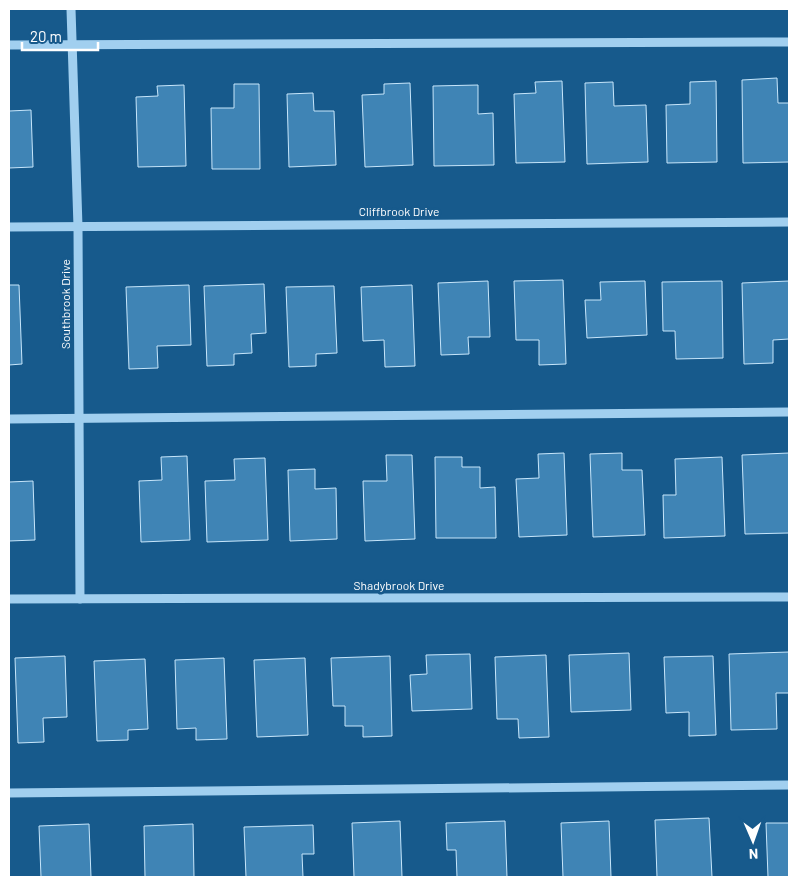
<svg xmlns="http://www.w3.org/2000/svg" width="798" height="886" font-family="Barlow,sans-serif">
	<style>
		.building { fill: #3f84b5; stroke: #c7e6fb }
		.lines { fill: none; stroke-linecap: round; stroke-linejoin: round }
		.minor { stroke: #a1cfef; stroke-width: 9 }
		.labels { text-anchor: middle; stroke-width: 5; stroke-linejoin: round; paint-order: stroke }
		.street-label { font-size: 12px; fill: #fff; stroke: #175a8c }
	</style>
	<rect width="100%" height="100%" fill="#175a8c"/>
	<g class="building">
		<polygon points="777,78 778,103 789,103 789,162 743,163 742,80"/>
		<polygon points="562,81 565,162 516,163 514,94 536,93 535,82"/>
		<polygon points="716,81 717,162 667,163 666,105 690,104 690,82"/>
		<polygon points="613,82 614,106 646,105 648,162 587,164 585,83"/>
		<polygon points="410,83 413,165 365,167 362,95 384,94 384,84"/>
		<polygon points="234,84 259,84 260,169 212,169 211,108 234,108"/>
		<polygon points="184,85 186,166 138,167 136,97 158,96 157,86"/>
		<polygon points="478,85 478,114 493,113 494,165 434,166 433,86"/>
		<polygon points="313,93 314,111 334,111 336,165 289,167 287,94"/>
		<polygon points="31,110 33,167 9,168 9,111"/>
		<polygon points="563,280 566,364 539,365 539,340 516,340 514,281"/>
		<polygon points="488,281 490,337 468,337 469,354 441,355 438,283"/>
		<polygon points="645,281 647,335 587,338 585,300 601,300 600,282"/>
		<polygon points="722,281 723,358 676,359 675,331 663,331 662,282"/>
		<polygon points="789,281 789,339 773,340 773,363 744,364 742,283"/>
		<polygon points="264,284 266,333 251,334 252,353 234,354 234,365 207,366 204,286"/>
		<polygon points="9,285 19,285 22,364 9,365"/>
		<polygon points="189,285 191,345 157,346 158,368 129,369 126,287"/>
		<polygon points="412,285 415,366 385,367 384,340 363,341 361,287"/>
		<polygon points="334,286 337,353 316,354 316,366 289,367 286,287"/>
		<polygon points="564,453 567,535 519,537 516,479 539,478 538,454"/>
		<polygon points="622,453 622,470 642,470 645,535 593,537 590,454"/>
		<polygon points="789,453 789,533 745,534 742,455"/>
		<polygon points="386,455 412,455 415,539 365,541 363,481 387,481"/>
		<polygon points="187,456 190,540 141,542 139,481 162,480 161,457"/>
		<polygon points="435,457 462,457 462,467 480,467 480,488 495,487 496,538 436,538"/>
		<polygon points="722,457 725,536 664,538 663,495 676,495 675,459"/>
		<polygon points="265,458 268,540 207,542 205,481 235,480 234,459"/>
		<polygon points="315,469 315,489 336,488 337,539 290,541 288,470"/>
		<polygon points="33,481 35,540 9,541 9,482"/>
		<polygon points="789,652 789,693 776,693 777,729 731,730 729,654"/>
		<polygon points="629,653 631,710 571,712 569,655"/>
		<polygon points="470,654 472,709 412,711 410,675 427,674 426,655"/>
		<polygon points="546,655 549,737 519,738 518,719 497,719 495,657"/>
		<polygon points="65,656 67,717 43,718 44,742 18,743 15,658"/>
		<polygon points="390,656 392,736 363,737 363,726 345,726 345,706 333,706 331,658"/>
		<polygon points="713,656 716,735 689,736 689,712 666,713 664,657"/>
		<polygon points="224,658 227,739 196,740 196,728 177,729 175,660"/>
		<polygon points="305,658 308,735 257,737 254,660"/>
		<polygon points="145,659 148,729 128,730 128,740 97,741 94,661"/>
		<polygon points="709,818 712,877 657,877 655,820"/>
		<polygon points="400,821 402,877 354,877 352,823"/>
		<polygon points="505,821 507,877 457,877 456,850 447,850 446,823"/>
		<polygon points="609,821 611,877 563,877 561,823"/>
		<polygon points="766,823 789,823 789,877 768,877"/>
		<polygon points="89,824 91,877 41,877 39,826"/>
		<polygon points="193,824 194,877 145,877 144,826"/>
		<polygon points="313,825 314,854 302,854 303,877 246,877 244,827"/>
	</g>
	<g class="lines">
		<g class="minor">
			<polyline points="71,9 78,227 80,599"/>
			<polyline points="9,45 789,42"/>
			<polyline points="9,227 789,222"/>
			<polyline points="9,419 789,412"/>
			<polyline points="9,599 789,597"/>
			<polyline points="9,793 789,785"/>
		</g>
	</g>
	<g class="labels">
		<g class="street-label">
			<text x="399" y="216">Cliffbrook Drive</text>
			<text transform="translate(66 304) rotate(-90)" y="4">Southbrook Drive</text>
			<text x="399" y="590">Shadybrook Drive</text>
		</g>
	</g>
	<rect width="798" height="886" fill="none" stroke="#ffffff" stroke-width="20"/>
	<g transform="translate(753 841) rotate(178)" stroke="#175a8c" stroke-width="4" paint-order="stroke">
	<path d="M0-4L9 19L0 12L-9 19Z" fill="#ffffff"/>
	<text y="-8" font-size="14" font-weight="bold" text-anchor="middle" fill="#ffffff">N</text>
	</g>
	<path d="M22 42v8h76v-8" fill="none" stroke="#ffffff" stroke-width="2.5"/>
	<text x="30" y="42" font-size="15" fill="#ffffff" stroke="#175a8c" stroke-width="4" paint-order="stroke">20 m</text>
</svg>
